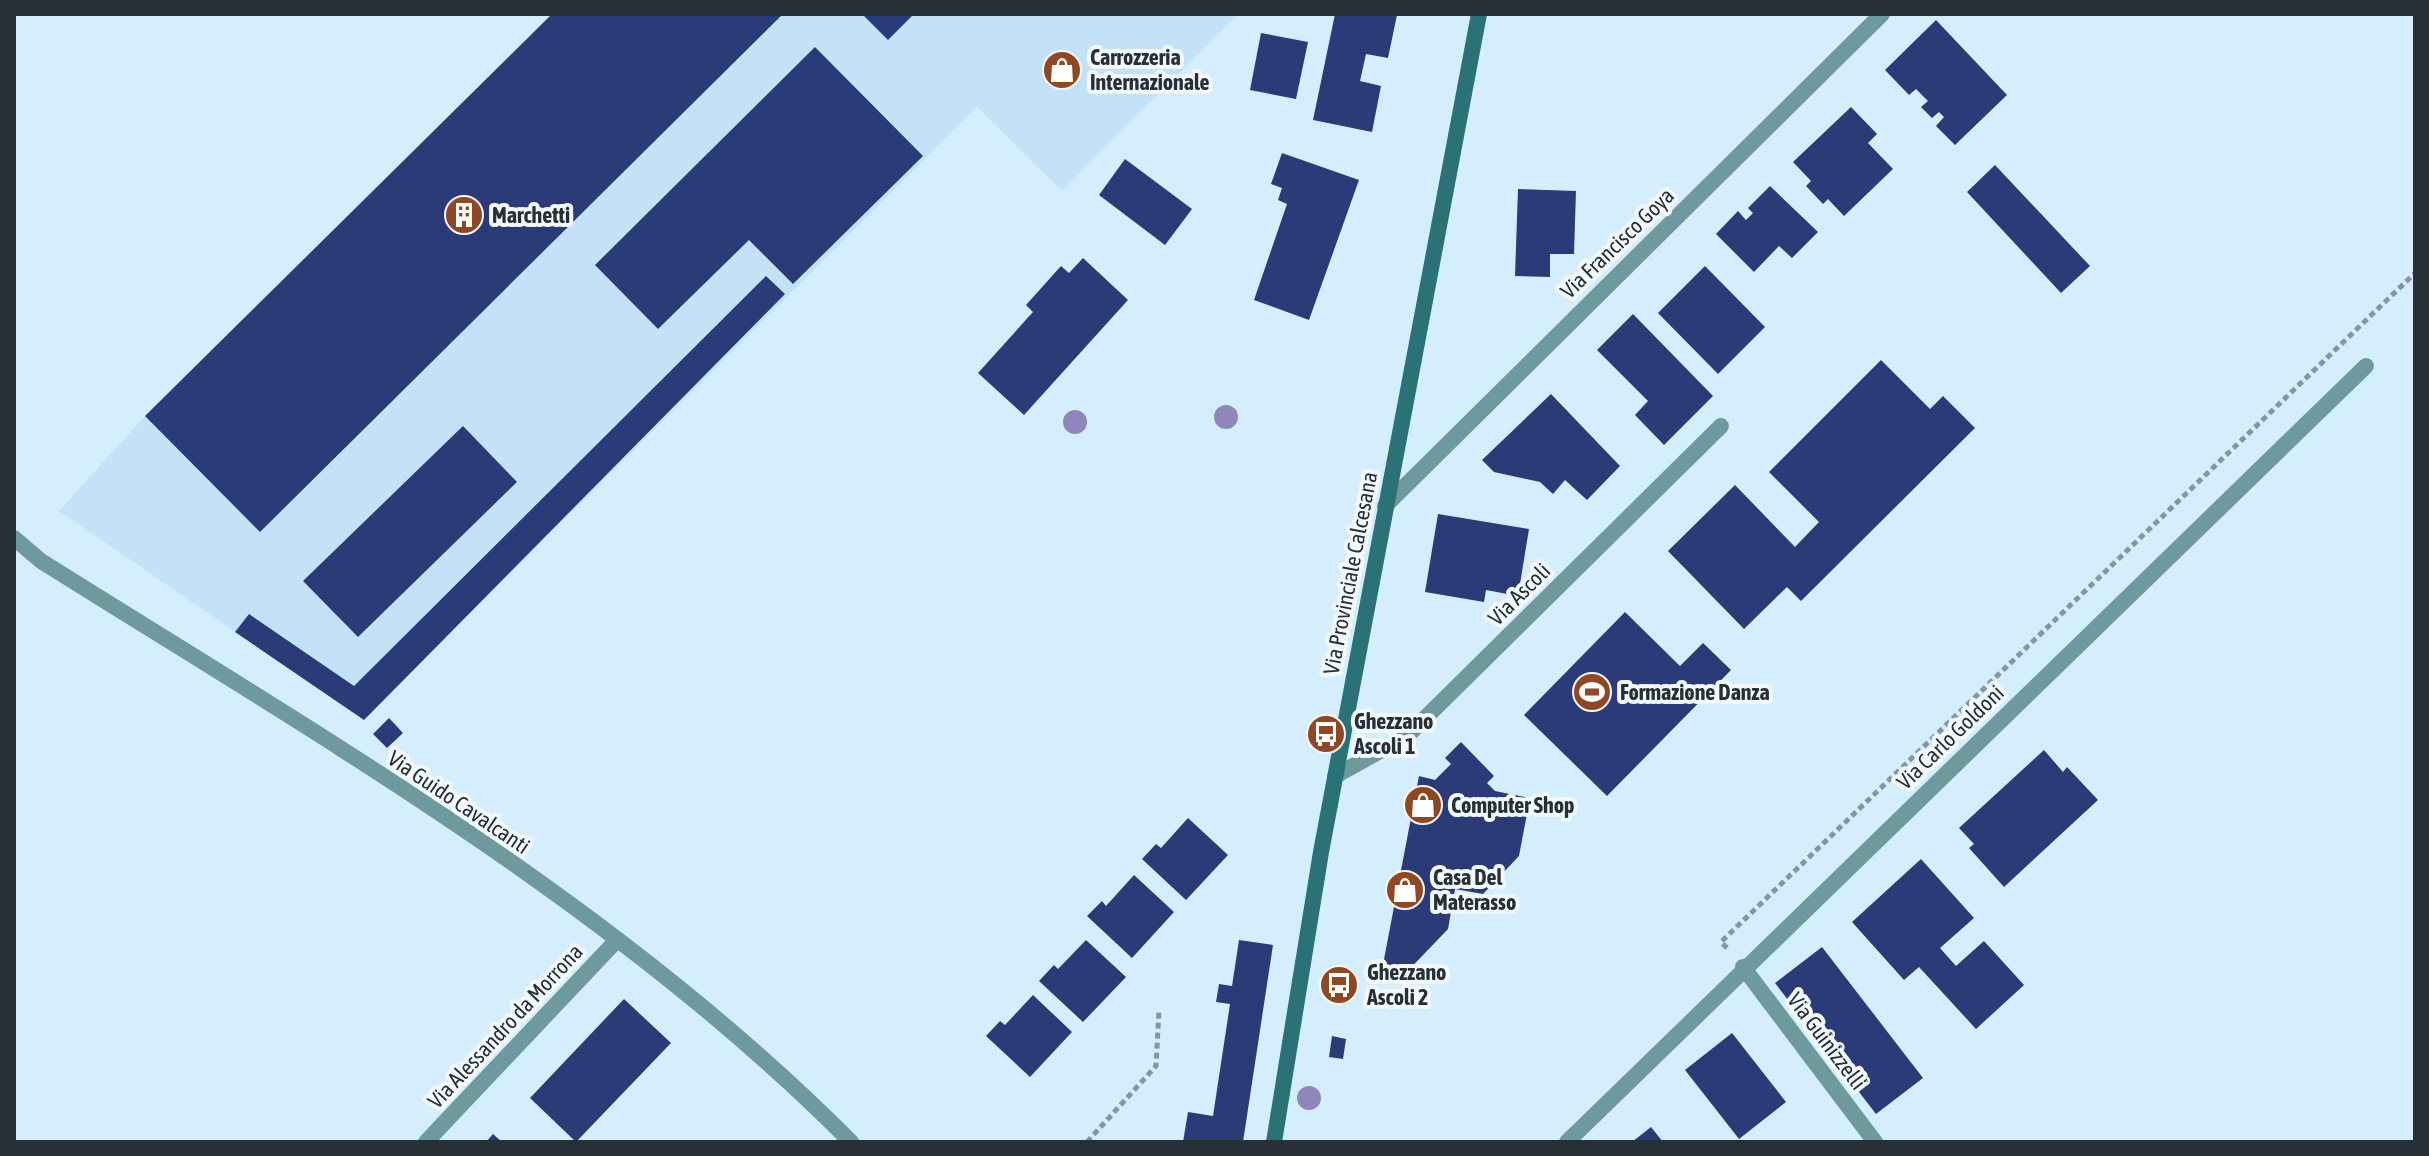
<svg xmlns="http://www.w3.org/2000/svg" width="2429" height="1156" font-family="'Asap Condensed',sans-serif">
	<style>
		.built { fill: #c3e2f7 }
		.building { fill: #2b3b77 }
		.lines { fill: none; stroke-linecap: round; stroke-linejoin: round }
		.path { stroke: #8496a1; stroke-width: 5; stroke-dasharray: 6 4; stroke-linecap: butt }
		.street { stroke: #6e999d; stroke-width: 16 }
		.secondary { stroke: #2a7277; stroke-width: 16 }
		.tree { fill: #9086ba }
		.labels { text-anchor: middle; stroke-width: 8; stroke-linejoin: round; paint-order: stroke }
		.poi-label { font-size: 22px; font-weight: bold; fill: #263036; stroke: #f3f8fb; text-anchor: start }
		.street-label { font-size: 22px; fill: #263036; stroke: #f3f8fb }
	</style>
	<rect width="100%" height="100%" fill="#d5eefe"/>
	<polygon class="built" points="554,14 1238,14 1062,191 977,107 364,720 59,511 145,416"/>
	<g class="building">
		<polygon points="552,14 783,14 260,532 145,416"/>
		<polygon points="862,14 914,14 888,40"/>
		<polygon points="1335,14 1397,15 1388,58 1366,54 1360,81 1381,86 1372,132 1313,120"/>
		<polygon points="1936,20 2007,95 1955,145 1936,126 1944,117 1939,112 1932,118 1921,107 1928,101 1916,89 1909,95 1885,70"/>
		<polygon points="1261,33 1308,42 1296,99 1250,90"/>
		<polygon points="815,47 923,156 793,284 749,240 658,329 595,265"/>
		<polygon points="1851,107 1877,134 1868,143 1893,169 1844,216 1828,199 1823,204 1806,186 1811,181 1793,162"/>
		<polygon points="1282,153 1359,180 1309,320 1254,300 1287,204 1278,200 1282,188 1271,184"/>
		<polygon points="1125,159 1192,209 1165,245 1099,195"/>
		<polygon points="1995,165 2090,266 2061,293 1967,192"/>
		<polygon points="1770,186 1818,232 1792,258 1779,246 1754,272 1716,234 1738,211 1746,220 1753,213 1748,208"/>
		<polygon points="1518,189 1576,191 1574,254 1550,254 1550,277 1515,276"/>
		<polygon points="1083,258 1128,300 1024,415 978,373 1033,312 1026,305 1061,266 1069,273"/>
		<polygon points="1705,266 1765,327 1718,374 1658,313"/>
		<polygon points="766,276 785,294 364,720 235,632 249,614 354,686"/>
		<polygon points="1633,314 1713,396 1664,445 1635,415 1648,401 1597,350"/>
		<polygon points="1881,360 1930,409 1943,396 1975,428 1801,601 1787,587 1744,629 1668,551 1735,485 1795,547 1819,522 1769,472"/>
		<polygon points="1551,394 1620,466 1587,500 1565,480 1553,494 1540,482 1494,472 1482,460"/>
		<polygon points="463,426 517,482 358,637 303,581"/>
		<polygon points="1438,514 1529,529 1518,596 1486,590 1484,602 1425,592"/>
		<polygon points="1625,612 1680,666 1703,643 1731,670 1607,796 1524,715"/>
		<polygon points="389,718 403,733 387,748 373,734"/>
		<polygon points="1461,742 1494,776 1487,783 1495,791 1530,798 1519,856 1483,894 1455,889 1448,929 1400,979 1381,975 1419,776 1435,780 1451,764 1445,758"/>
		<polygon points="2044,750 2063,772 2067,767 2098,800 2004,887 1969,848 1974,844 1959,828"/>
		<polygon points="1188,818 1228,855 1186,900 1142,859 1156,844 1161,848"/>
		<polygon points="1921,859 1974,918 1940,948 1956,966 1984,941 2024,985 1976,1029 1919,967 1904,980 1852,922"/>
		<polygon points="1134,875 1174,912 1132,958 1087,916 1102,901 1106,906"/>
		<polygon points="1086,940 1126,977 1083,1022 1039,981 1054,965 1058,969"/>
		<polygon points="1239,940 1273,945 1243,1142 1183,1142 1188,1112 1213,1116 1230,1004 1216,1002 1219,984 1232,986"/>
		<polygon points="1822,947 1923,1078 1876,1114 1775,983"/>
		<polygon points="1033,995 1072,1032 1030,1077 986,1036 1000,1021 1005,1025"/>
		<polygon points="624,999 671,1043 576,1142 530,1098"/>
		<polygon points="1732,1033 1786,1102 1739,1139 1685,1070"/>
		<polygon points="1332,1036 1346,1039 1343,1059 1329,1057"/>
		<polygon points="1651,1127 1663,1142 1632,1142"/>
		<polygon points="493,1134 502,1142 486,1142"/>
	</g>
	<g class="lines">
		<g class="path">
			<polyline points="1727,948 1721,942 2415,273"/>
			<polyline points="1087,1142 1156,1066 1159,1010"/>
		</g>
		<g class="street">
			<polyline points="1385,506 1882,14"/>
			<path d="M14,538L41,561C321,737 617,906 851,1142"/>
			<polyline points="1335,776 1407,736 1721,426"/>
			<polyline points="1743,967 1875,1142"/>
			<polyline points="426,1142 617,940"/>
			<polyline points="1567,1142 2366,366"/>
		</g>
		<polyline class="secondary" points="1274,1142 1321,852 1479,14"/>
	</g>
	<g class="tree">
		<circle cx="1226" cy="417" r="12"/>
		<circle cx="1075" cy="422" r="12"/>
		<circle cx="1309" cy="1098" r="12"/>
	</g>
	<defs>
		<symbol id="shop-disc" viewBox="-11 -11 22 22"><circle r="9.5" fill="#8f4824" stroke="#f3f8fb"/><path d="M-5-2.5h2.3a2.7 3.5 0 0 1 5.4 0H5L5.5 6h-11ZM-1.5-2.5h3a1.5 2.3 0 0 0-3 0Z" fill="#fff"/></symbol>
		<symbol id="building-disc" viewBox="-11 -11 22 22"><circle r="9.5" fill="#8f4824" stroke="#f3f8fb"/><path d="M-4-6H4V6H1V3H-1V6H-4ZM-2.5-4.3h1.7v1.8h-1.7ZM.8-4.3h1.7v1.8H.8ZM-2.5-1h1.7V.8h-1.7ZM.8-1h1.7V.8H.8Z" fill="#fff"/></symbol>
		<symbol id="stadium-disc" viewBox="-11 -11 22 22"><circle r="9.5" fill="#8f4824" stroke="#f3f8fb"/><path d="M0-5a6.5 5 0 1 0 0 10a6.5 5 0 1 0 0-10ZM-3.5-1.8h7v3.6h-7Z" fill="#fff"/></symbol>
		<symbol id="bus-disc" viewBox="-11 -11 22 22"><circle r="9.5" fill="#8f4824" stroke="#f3f8fb"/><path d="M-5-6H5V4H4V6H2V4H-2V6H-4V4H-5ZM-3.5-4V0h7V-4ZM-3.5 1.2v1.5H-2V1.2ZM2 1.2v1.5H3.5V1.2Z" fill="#fff"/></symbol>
	</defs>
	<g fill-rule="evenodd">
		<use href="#shop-disc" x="1040" y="48" width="44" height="44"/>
		<use href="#building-disc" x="442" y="193" width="44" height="44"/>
		<use href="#stadium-disc" x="1570" y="670" width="44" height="44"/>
		<use href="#bus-disc" x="1304" y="712" width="44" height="44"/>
		<use href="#shop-disc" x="1401" y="783" width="44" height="44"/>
		<use href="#shop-disc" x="1383" y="868" width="44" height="44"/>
		<use href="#bus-disc" x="1317" y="963" width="44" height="44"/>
	</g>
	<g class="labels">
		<g class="poi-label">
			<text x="1090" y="65">Carrozzeria<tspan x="1090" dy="25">Internazionale</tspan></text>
			<text x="492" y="223">Marchetti</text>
			<text x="1620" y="700">Formazione Danza</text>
			<text x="1354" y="729">Ghezzano<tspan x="1354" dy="25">Ascoli 1</tspan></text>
			<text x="1451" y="813">Computer Shop</text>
			<text x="1433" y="885">Casa Del<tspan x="1433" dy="25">Materasso</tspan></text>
			<text x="1367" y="980">Ghezzano<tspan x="1367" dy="25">Ascoli 2</tspan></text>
		</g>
		<g class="street-label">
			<text transform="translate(1617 243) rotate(-44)" y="8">Via Francisco Goya</text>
			<text transform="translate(1350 573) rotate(-79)" y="8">Via Provinciale Calcesana</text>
			<text transform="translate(1519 594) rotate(-45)" y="8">Via Ascoli</text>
			<text transform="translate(1950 737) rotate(-44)" y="8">Via Carlo Goldoni</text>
			<text transform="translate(459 802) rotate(34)" y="8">Via Guido Cavalcanti</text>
			<text transform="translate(505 1026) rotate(-47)" y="8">Via Alessandro da Morrona</text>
			<text transform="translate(1827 1041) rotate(53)" y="8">Via Guinizzelli</text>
		</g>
	</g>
	<rect width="2429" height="1156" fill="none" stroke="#263036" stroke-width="32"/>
</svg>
